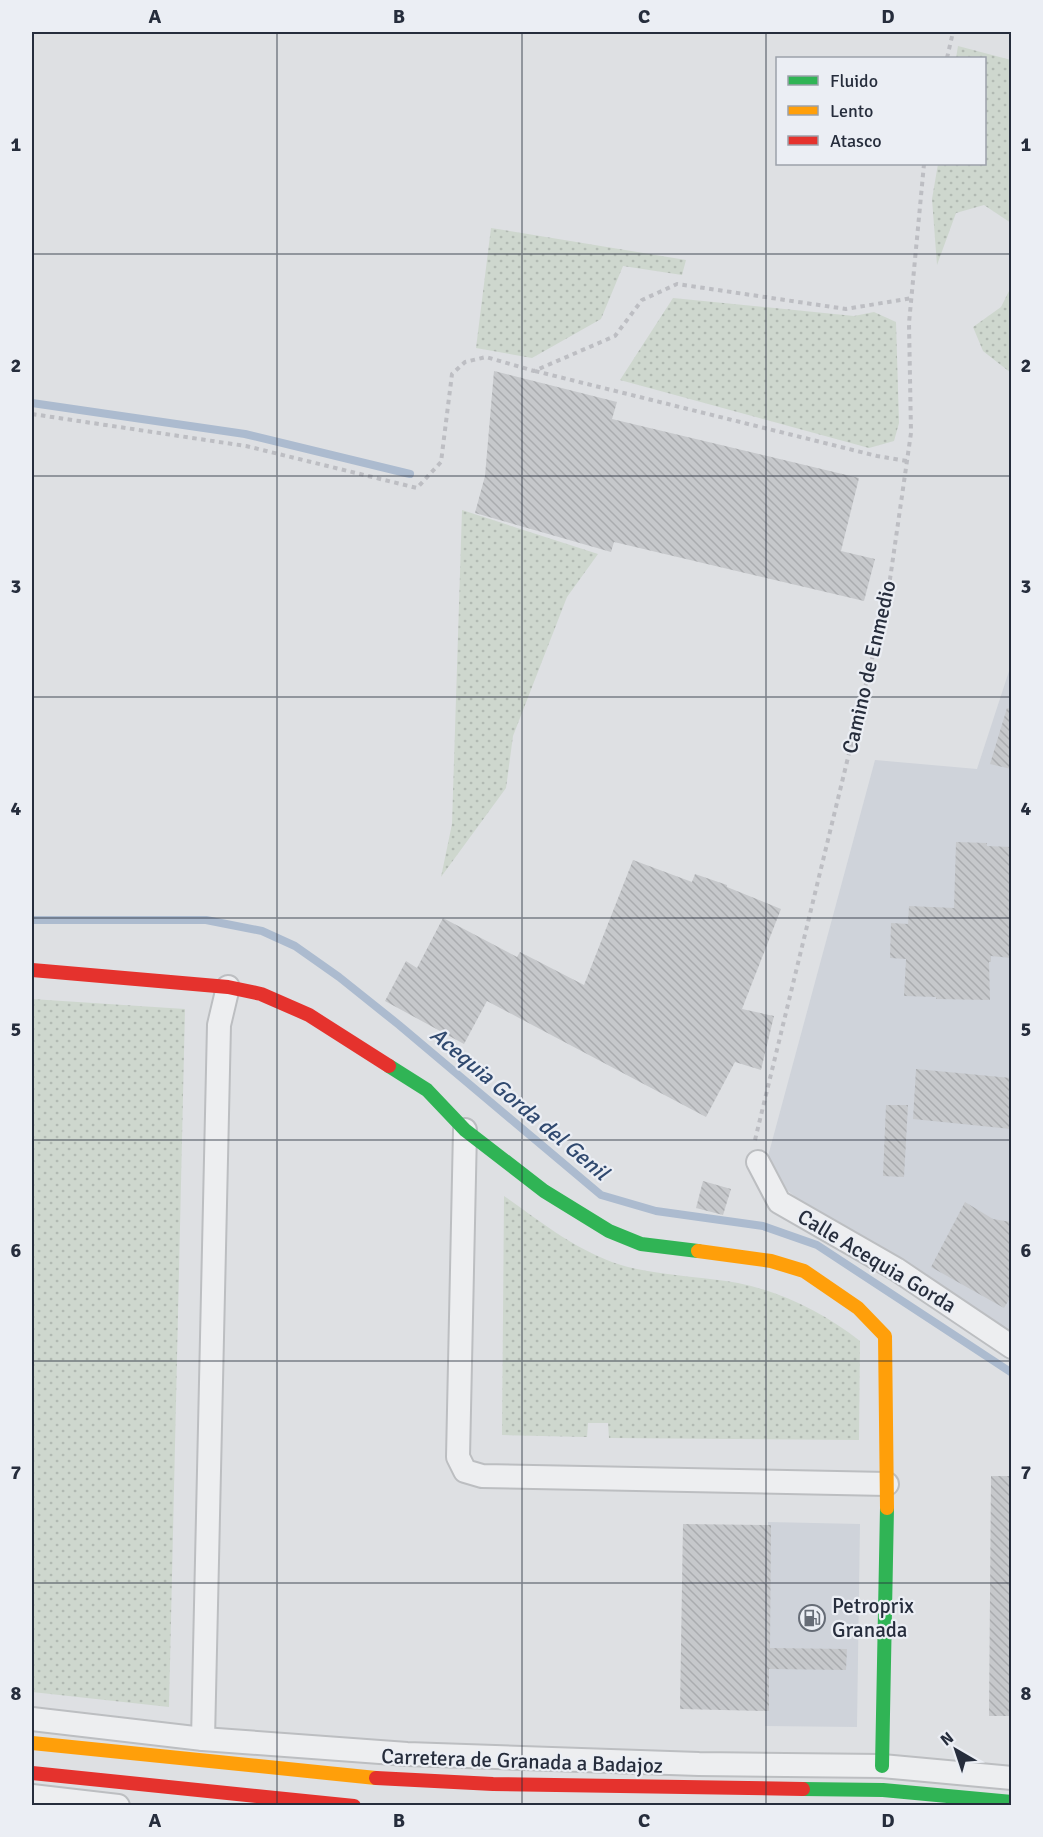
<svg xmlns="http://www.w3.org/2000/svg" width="1043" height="1837" font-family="Signika,sans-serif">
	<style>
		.built { fill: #cfd3da }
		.grass { fill: url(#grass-dots) }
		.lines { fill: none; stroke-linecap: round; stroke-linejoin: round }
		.stream { stroke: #acbbcf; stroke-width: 8 }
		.building { fill: url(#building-back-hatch) }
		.street-casing { stroke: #bcbec1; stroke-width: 26 }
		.path { stroke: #bdbec3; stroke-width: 4; stroke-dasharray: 4.5 4.5; stroke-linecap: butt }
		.street { stroke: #edeef0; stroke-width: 22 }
		.fast { stroke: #30b455; stroke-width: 14 }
		.slow { stroke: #ff9f0a; stroke-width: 14 }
		.jam { stroke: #e5322d; stroke-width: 14 }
		.grid { fill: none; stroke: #262d3c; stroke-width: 1.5; stroke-opacity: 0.55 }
		.labels { text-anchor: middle; stroke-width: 4.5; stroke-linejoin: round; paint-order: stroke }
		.street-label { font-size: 21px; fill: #262d3c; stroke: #ebeef4 }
		.poi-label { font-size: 21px; fill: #262d3c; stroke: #ebeef4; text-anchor: start }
		.water-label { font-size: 22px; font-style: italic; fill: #30496f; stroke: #ebeef4 }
		.neatline { fill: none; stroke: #262d3c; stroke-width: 2 }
		.grid-label { font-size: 20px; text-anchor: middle; font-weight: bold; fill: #262d3c }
	</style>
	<defs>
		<pattern id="grass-dots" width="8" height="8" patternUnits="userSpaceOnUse" patternTransform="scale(1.5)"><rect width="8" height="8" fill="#ced7ce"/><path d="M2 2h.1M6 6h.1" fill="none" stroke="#b1b9b2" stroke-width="1.8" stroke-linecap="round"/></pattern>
		<pattern id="building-back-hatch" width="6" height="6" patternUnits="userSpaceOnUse" patternTransform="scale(1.5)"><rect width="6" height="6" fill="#c6c8cb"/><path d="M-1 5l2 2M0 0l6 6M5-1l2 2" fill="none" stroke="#aaacaf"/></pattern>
	</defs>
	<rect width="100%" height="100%" fill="#dee0e3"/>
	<g class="built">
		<polygon points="1011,665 1011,1337 897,1281 764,1171 875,760 977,769"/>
		<polygon points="768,1522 860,1524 857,1727 765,1726"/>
	</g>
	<g class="grass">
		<polygon points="958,46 1011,60 1011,223 984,205 956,213 937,265 932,199 938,164 984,164 984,58 956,58"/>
		<polygon points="491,228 686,260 682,275 623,266 601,319 532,358 476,348"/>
		<polygon points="1011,287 1011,373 983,351 973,327 1001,307"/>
		<polygon points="673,298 854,316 874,312 896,322 899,423 894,441 869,448 620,380"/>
		<polygon points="462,510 598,554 567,597 513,736 506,788 441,877 452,824"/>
		<polygon points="32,999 185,1009 169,1707 32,1692"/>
		<path d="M504,1196C541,1222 578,1252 621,1265C659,1276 699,1276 738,1283C783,1292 824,1313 860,1341L859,1440L609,1438L608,1423H588L587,1437L502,1435Z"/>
	</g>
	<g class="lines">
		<g class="stream">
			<polyline points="32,403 245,434 410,474"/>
			<polyline points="32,920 206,920 262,931 295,946 339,977 399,1025 601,1195 656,1211 763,1226 817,1245 1012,1373"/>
		</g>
	</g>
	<g class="building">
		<polygon points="494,371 617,402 612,419 859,478 841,551 875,559 864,601 614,542 611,552 475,513 485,476"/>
		<polygon points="1007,708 1011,709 1011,769 990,764"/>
		<polygon points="956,842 987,843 987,846 1011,847 1011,958 991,956 991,962 989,962 990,1000 936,999 936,997 904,996 906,959 890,958 891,923 908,924 909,906 954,908"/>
		<polygon points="633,860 692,882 695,874 727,885 727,887 781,909 742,1009 774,1016 761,1070 735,1062 706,1117 487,1001 464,1044 385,1001 406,961 417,968 443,918 517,957 520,952 584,985"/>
		<polygon points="916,1069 1011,1078 1011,1129 913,1119"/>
		<polygon points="886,1105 908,1105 904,1177 883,1176"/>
		<polygon points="703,1181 731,1189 723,1215 696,1208"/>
		<polygon points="965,1202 993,1219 1011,1222 1011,1296 1004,1308 931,1267"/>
		<polygon points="991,1476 1011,1476 1011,1716 989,1716"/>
		<polygon points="683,1524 771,1525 770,1648 847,1649 846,1670 769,1669 769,1711 680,1709"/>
	</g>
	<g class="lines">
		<defs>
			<g id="street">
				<polyline points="465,1130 458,1457 465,1471 482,1476 887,1484"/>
				<polyline points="758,1162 779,1202 896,1269 1012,1347"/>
				<polyline points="32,1719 203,1739 407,1754 699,1764 882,1766 1012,1778"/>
				<polyline points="203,1739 219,1025 228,987"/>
				<polyline points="32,1796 118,1806"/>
			</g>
		</defs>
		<use href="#street" class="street-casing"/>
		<g class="path">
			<polyline points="947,58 953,32"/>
			<polyline points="535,371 877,456 907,461"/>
			<polyline points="32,414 246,446 417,488 441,462 452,374 465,362 486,357 534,371 615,336 642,300 677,284 846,309 912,298"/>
			<polyline points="755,1140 888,593 911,433 909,323 924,164"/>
		</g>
		<use href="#street" class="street"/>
		<g class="fast">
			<polyline points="389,1066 427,1090 465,1130 544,1191 609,1231 641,1244 698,1251"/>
			<polyline points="882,1766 887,1508"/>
			<polyline points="803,1789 883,1790 1012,1802"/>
		</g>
		<g class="slow">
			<polyline points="698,1251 771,1261 804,1271 858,1308 885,1336 887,1508"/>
			<polyline points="32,1743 376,1778"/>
		</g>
		<g class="jam">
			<polyline points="32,970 228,987 261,994 309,1015 389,1066"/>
			<polyline points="32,1773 354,1806"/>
			<polyline points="376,1778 493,1784 803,1789"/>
		</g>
	</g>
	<path class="grid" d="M277,32V1806M522,32V1806M766,32V1806M32,254H1012M32,476H1012M32,697H1012M32,918H1012M32,1140H1012M32,1361H1012M32,1583H1012"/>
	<defs>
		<symbol id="fuel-ring" viewBox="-11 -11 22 22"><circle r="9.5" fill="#ebeef4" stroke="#666c76" stroke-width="1.5"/><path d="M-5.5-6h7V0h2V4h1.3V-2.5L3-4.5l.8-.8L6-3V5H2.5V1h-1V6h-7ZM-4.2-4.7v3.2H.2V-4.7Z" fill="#666c76"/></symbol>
	</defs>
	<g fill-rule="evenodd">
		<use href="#fuel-ring" x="797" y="1603" width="30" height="30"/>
	</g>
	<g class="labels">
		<g class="street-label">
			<text transform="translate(869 667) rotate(-77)" y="7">Camino de Enmedio</text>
			<text transform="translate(877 1261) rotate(31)" y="7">Calle Acequia Gorda</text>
			<text transform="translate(522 1761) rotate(2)" y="7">Carretera de Granada a Badajoz</text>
		</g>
		<g class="poi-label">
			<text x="832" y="1613">Petroprix<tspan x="832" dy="24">Granada</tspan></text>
		</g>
		<g class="water-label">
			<text transform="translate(520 1103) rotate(40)" y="8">Acequia Gorda del Genil</text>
		</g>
	</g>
	<rect width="1043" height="1837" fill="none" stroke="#ebeef4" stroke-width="66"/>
	<rect x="776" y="57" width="210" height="108" fill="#ebeef4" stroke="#9ca1aa" stroke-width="1.5"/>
	<rect x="788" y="76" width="30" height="9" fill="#30b455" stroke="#9ca1aa" stroke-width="1.5"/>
	<text x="830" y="87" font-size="18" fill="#262d3c">Fluido</text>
	<rect x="788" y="106" width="30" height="9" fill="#ff9f0a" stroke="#9ca1aa" stroke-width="1.5"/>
	<text x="830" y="117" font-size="18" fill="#262d3c">Lento</text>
	<rect x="788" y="136" width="30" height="9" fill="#e5322d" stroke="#9ca1aa" stroke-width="1.5"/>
	<text x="830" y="147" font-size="18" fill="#262d3c">Atasco</text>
	<g transform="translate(956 1750) rotate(321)" stroke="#ebeef4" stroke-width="4.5" paint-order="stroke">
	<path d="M0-4.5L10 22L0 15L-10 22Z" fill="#262d3c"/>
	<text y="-9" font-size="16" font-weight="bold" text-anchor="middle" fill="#262d3c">N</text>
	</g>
	<rect x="33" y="33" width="977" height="1771" class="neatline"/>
	<g class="grid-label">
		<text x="155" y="23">A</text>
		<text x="399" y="23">B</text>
		<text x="644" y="23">C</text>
		<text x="888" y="23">D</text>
		<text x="16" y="151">1</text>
		<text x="1026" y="151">1</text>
		<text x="16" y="372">2</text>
		<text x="1026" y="372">2</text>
		<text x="16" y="593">3</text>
		<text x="1026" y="593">3</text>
		<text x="16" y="815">4</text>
		<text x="1026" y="815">4</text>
		<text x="16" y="1036">5</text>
		<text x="1026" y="1036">5</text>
		<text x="16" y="1257">6</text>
		<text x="1026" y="1257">6</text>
		<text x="16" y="1479">7</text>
		<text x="1026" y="1479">7</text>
		<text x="16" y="1700">8</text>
		<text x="1026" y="1700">8</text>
		<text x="155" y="1827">A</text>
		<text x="399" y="1827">B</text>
		<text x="644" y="1827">C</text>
		<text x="888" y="1827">D</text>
	</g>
</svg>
